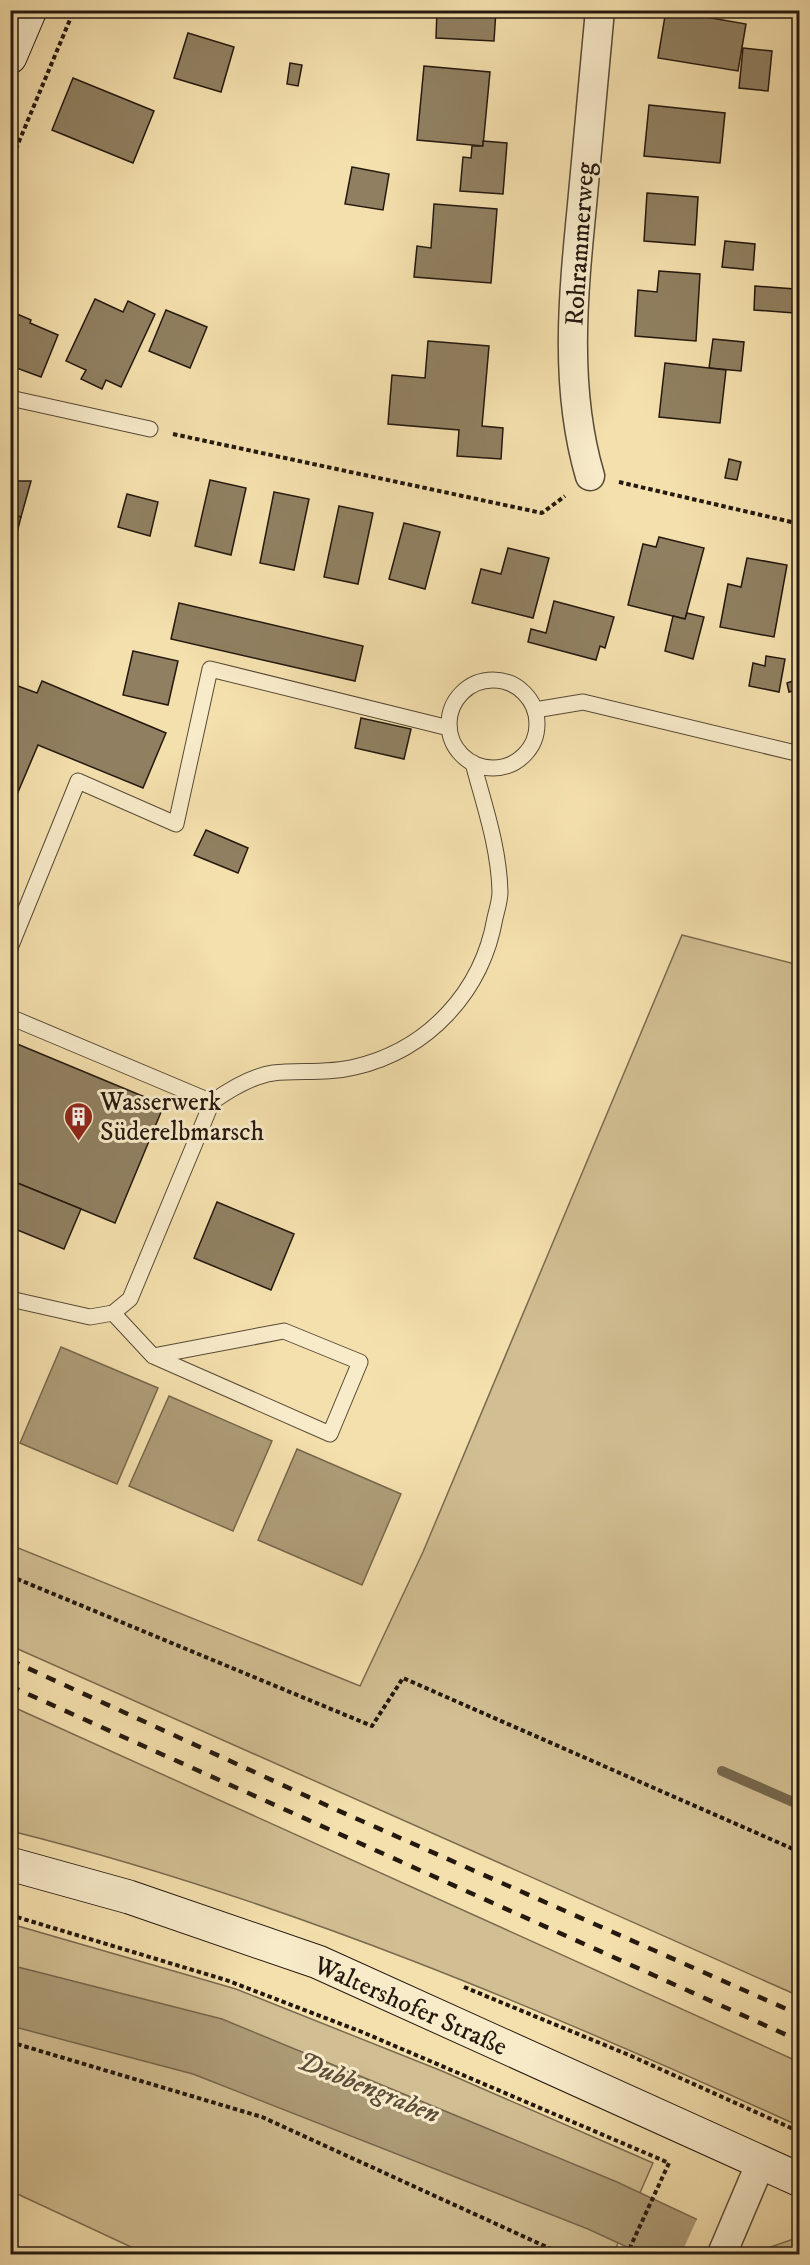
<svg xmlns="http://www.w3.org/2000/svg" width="810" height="2265" font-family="'IM FELL DW Pica',serif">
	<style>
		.green { fill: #d1be92; stroke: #7a6b50; stroke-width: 1.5 }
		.water { fill: #ad9c77; stroke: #76674d; stroke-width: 1.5 }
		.pier { fill: #f4e0ad }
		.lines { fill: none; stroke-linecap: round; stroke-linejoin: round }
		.stream { stroke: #76674d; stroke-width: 10 }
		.building { fill: #908061; stroke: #24180f; stroke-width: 1.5 }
		.lane-casing { stroke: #584a36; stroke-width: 17 }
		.street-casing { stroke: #584a36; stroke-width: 31 }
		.secondary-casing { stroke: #24180f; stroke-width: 35 }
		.path { stroke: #24180f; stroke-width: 4; stroke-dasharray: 4.5 3; stroke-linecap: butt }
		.lane { stroke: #f8ebca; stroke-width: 15 }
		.street { stroke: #f8ebca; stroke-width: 28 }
		.secondary { stroke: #f8ebca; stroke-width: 33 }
		.rail { stroke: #24180f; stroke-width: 4.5; stroke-dasharray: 10 10; stroke-linecap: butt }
		.labels { text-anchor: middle; stroke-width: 6; stroke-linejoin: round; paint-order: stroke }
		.street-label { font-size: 26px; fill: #24180f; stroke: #f8ebca }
		.poi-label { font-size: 26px; fill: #24180f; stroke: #f8ebca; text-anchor: start }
		.water-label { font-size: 27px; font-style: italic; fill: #5b4d39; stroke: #f8ebca }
	</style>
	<rect width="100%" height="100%" fill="#f4e0ad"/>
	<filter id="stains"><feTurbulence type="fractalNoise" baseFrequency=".00333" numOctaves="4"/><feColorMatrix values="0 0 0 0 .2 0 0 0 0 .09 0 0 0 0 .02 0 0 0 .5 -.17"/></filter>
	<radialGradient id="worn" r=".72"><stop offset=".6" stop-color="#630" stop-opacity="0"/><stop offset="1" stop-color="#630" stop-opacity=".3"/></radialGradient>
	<g class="green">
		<polygon points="682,935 799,965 799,1996 11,1646 11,1545 360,1686 423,1552"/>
		<path d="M11,1706L799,2062V2126C545,2010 283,1899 11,1831Z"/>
		<polygon points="11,1924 236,1989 442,2071 653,2163 615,2250 620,2254 146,2254 11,2191"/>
		<polygon points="799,2237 799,2254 771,2254 762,2250"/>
	</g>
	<g class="water">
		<polygon points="61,1347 158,1388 117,1484 20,1443"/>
		<polygon points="169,1396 272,1441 233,1531 129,1486"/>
		<polygon points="297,1449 401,1494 362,1585 258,1540"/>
		<polygon points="10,1965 222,2019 617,2182 771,2254 642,2254 588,2229 193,2074 11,2026"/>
	</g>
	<polygon class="pier" points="698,2217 763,2248 760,2254 681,2254"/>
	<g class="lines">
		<polyline class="stream" points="722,1771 800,1805"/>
	</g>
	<g class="building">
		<polygon points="437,10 496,10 494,41 436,38"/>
		<polygon points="666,10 746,24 738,71 658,58"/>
		<polygon points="188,33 234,47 221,92 174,78"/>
		<polygon points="743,48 772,51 768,91 739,88"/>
		<polygon points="290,63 302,65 298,86 287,84"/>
		<polygon points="424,66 490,72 483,146 417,140"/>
		<polygon points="73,78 154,111 133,163 52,130"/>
		<polygon points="649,105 725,113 720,163 644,156"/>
		<polygon points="483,141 507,143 503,194 460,191 463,157 471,158 472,146 483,146"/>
		<polygon points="352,167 389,174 383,210 345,204"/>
		<polygon points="647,193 698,197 695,245 644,241"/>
		<polygon points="434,204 497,209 491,283 414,277 417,246 431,248"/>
		<polygon points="725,241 755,244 753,270 722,267"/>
		<polygon points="659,271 700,274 696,341 635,336 638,290 657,292"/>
		<polygon points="755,286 795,289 794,313 754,310"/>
		<polygon points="95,299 123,312 128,301 155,314 121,387 106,380 102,389 81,379 86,370 66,361"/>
		<polygon points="166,310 207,327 190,368 149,351"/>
		<polygon points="10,311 31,320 30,323 58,335 41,377 14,367 10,369"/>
		<polygon points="713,339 744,342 741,371 709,368"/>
		<polygon points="428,341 489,346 482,426 503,428 501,459 457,456 459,430 388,424 392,375 425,378"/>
		<polygon points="665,363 726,370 720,423 659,417"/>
		<polygon points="794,385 800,385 800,406 793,406"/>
		<polygon points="729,459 741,462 737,480 725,478"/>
		<polygon points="210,480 246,488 231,555 195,546"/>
		<polygon points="10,481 31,481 21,517 10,514"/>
		<polygon points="274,492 309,499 294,570 260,563"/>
		<polygon points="127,494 158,502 150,536 118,527"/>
		<polygon points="339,506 373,513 358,584 324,577"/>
		<polygon points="10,514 21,517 14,544 10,543"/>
		<polygon points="404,523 440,532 425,589 389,579"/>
		<polygon points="659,537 704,548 685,619 628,605 643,544 656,547"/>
		<polygon points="508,548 549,558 533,618 472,603 481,569 501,574"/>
		<polygon points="747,558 787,565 774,637 720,627 728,584 741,587"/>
		<polygon points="10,570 17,571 13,592 10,592"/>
		<polygon points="554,601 614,617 605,648 600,646 596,660 528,642 531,629 546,633"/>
		<polygon points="179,603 363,646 355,681 171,639"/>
		<polygon points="687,613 704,617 693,659 665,651 673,616 685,619"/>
		<polygon points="133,651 178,661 168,705 123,695"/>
		<polygon points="766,656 785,659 779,692 749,686 753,663 765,666"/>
		<polygon points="799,679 800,689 789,692 787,683"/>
		<polygon points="42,681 166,733 143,788 38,745 10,811 10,683 37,693"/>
		<polygon points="361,718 411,729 404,759 355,748"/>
		<polygon points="206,830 248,848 238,873 194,855"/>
		<polygon points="10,1041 164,1105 115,1223 10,1180"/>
		<polygon points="10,1180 81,1209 64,1249 10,1227"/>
		<polygon points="217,1202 294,1234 271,1290 194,1258"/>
	</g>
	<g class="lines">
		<defs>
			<g id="lane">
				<polyline points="10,398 150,429"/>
				<circle cx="493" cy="724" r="44"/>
				<polyline points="535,710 583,702 800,754"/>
				<polyline points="10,948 78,781 176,824 210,669 449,728"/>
				<polyline points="10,1017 212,1102 130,1299 113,1313 90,1317 10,1299"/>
				<path d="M212,1102C229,1090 252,1076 273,1073C300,1070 327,1074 355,1067C428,1050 482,992 495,918C497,910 500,900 500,892C499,847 484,805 473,763"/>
				<polyline points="113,1313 153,1356 330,1434 360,1362 284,1331 153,1356"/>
			</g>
			<g id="street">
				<path d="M590,476C564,388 573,296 582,205C588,140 594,75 600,10"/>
				<polyline points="722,2254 761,2162"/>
			</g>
			<g id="secondary">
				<polyline points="10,57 30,10"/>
				<polyline points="10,1864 129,1897 318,1962 800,2180"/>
			</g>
		</defs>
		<use href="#lane" class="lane-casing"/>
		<use href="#street" class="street-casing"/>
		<use href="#secondary" class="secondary-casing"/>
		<g class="path">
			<polyline points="10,163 74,10"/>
			<polyline points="173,434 542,513 565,496"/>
			<polyline points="619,482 800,524"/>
			<polyline points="10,1576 372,1726 403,1678 800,1852"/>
			<polyline points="10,1915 226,1980 362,2032 669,2163 627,2254"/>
			<polyline points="464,1987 629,2055 800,2132"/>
			<polyline points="10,2042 262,2117 562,2254"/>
			<polyline points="798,2224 800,2225"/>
		</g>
		<use href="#lane" class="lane"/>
		<use href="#street" class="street"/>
		<use href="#secondary" class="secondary"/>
		<g class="rail">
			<polyline points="10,1660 337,1810 800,2015"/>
			<polyline points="10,1686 800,2041"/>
		</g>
	</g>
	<defs>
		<symbol id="building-pin" viewBox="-11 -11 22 30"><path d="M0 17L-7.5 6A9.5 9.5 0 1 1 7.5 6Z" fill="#8f2418" stroke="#f8ebca"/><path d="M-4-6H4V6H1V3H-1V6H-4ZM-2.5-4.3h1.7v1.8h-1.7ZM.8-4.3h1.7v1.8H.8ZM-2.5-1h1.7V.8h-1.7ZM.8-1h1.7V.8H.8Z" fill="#fff"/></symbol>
	</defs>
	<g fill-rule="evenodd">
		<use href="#building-pin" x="62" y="1100" width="33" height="45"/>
	</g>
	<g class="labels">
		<g class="street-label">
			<text transform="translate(579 244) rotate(-86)" y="9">Rohrammerweg</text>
			<text transform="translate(411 2005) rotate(24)" y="9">Waltershofer Straße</text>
		</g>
		<g class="poi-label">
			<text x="100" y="1110">Wasserwerk<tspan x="100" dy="30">Süderelbmarsch</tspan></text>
		</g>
		<g class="water-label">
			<text transform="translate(369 2087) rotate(22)" y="9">Dubbengraben</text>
		</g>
	</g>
	<rect width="810" height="2265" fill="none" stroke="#f4e0ad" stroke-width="36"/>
	<rect x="12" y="12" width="786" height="2241" fill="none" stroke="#24180f" stroke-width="3"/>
	<rect x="18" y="18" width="774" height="2229" fill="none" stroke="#24180f" stroke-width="1.5"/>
	<rect width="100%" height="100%" filter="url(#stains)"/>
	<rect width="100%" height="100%" fill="url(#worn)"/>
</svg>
